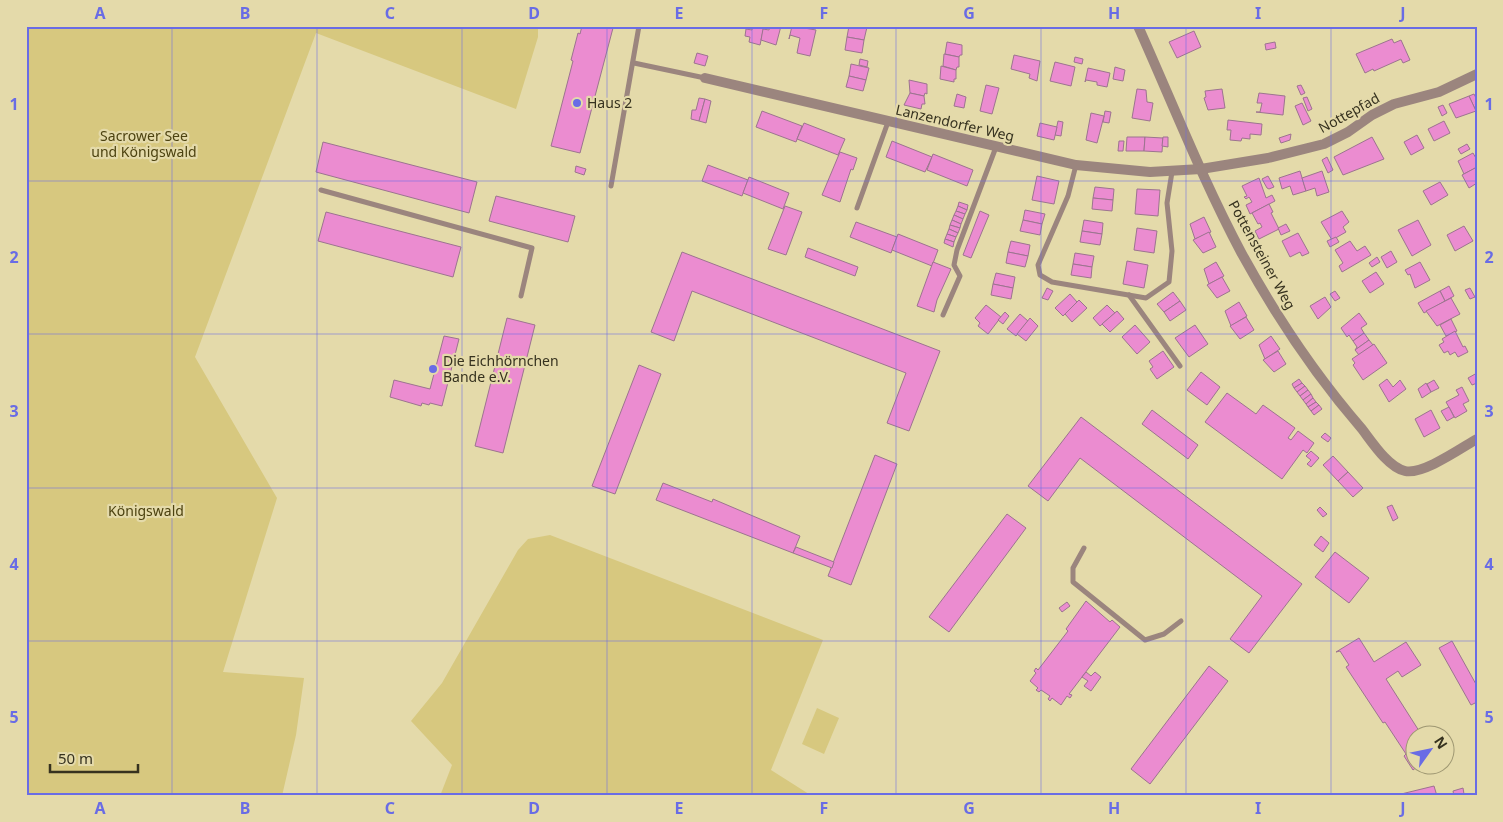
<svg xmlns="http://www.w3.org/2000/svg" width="1503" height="822" font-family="'Noto Sans',sans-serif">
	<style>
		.green { fill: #d7c87f }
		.building { fill: #eb8cd0; stroke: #9c748f }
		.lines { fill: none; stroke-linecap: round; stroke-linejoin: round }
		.service { stroke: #9b857e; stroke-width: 5 }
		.minor { stroke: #9b857e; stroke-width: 10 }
		.grid { fill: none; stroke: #696ce5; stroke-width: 1; stroke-opacity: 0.55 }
		.poi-dot { fill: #696ce5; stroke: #e4daaa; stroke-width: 2 }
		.labels { text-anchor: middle; stroke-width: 4.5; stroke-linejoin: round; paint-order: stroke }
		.poi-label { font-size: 14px; fill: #36321f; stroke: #e4daaa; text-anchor: start }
		.street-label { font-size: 14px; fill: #36321f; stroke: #e4daaa }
		.park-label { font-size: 14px; fill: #4c4210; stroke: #e4daaa }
		.neatline { fill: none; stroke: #696ce5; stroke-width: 2 }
		.grid-label { font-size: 16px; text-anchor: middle; font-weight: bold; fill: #696ce5 }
	</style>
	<rect width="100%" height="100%" fill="#e4daaa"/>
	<g class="green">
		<polygon points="26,26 538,26 538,37 516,109 316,33 195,357 277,498 223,672 304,678 296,735 282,796 26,796"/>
		<polygon points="550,535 823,640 771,770 812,796 440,796 452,765 411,721 442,683 518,550 528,539"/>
		<polygon points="817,708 839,718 824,754 802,744"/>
	</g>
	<g class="building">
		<polygon points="582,26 613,28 580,153 551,146 573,61 571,60 578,33 580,34"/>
		<polygon points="752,26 764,26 760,45 749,42 750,37 745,36 746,29 752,30"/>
		<polygon points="770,26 781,26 776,45 761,40 763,29 769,30"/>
		<polygon points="792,26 816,30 810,56 797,53 800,38 790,35 789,39"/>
		<polygon points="849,26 867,27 864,40 847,37"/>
		<polygon points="1194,31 1201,47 1177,58 1169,42"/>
		<polygon points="847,37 864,40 862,53 845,50"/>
		<polygon points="1392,39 1394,43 1401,40 1410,60 1403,63 1401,59 1374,71 1373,69 1365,73 1356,54"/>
		<polygon points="947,42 962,45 962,55 960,55 959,57 945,54"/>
		<polygon points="1275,42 1276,48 1266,50 1265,44"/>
		<polygon points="697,53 708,56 705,66 694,63"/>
		<polygon points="944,54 959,57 959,67 957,67 956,70 943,66"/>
		<polygon points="1014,55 1040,61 1037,81 1029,78 1030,74 1011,69"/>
		<polygon points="1075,57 1083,59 1082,64 1074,62"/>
		<polygon points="860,59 868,61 867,67 859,65"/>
		<polygon points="1055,62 1075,67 1071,86 1050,81"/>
		<polygon points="851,64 869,68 866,80 849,76"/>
		<polygon points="941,66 956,70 956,79 954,79 954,82 940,79"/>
		<polygon points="1115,67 1125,70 1123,81 1113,79"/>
		<polygon points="1088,68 1110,73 1107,87 1097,85 1097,82 1086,80 1085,82"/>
		<polygon points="849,76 866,80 863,91 846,87"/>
		<polygon points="909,80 927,84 927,94 925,93 924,96 910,93"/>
		<polygon points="986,85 999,88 992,114 980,111"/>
		<polygon points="1301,85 1305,93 1301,95 1297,86"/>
		<polygon points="1137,89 1146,90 1147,102 1153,103 1150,121 1132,118"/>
		<polygon points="1222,89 1225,108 1208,110 1204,98 1206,97 1205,91"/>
		<polygon points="910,93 924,96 925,104 922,104 921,109 904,105"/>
		<polygon points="1259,93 1285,96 1283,115 1256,112 1260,112 1262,103 1257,103"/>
		<polygon points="957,94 966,97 964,108 954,106"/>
		<polygon points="1474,94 1477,100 1476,111 1469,96"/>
		<polygon points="1469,96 1476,111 1456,118 1449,104"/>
		<polygon points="1307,97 1312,109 1308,111 1303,98"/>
		<polygon points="699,98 705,99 699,121 691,119 692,110 696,110"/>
		<polygon points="705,99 711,101 706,123 699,121"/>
		<polygon points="1302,103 1311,121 1303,125 1295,106"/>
		<polygon points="1443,105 1447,113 1442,116 1438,107"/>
		<polygon points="762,111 802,126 796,142 756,127"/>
		<polygon points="1105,111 1111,112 1109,123 1103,122"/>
		<polygon points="1091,113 1104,116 1097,143 1086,140"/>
		<polygon points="1228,120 1262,124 1261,135 1250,134 1250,139 1242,138 1241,141 1230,140 1231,130 1227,130"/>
		<polygon points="1058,121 1063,122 1061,136 1055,135"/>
		<polygon points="1444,121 1450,133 1434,141 1428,129"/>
		<polygon points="804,123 845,139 838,155 797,139"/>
		<polygon points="1040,123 1057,127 1054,140 1037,136"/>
		<polygon points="1291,134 1290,140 1281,143 1279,138"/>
		<polygon points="1417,135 1424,148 1411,155 1404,142"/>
		<polygon points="1127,137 1145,137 1144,151 1126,151"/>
		<polygon points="1145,137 1163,138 1162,152 1144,151"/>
		<polygon points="1168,137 1168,147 1162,146 1163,137"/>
		<polygon points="1372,137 1384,159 1343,175 1334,157"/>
		<polygon points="892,141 932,157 925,172 886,157"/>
		<polygon points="1119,141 1124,141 1123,151 1118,151"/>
		<polygon points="323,142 477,182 469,213 316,172"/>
		<polygon points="1467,144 1470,149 1461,154 1458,149"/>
		<polygon points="840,152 857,158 853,170 851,169 840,202 822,195"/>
		<polygon points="1473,153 1477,160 1477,167 1464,174 1458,161"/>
		<polygon points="933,154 973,170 967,186 927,170"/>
		<polygon points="1327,157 1333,170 1328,173 1322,160"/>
		<polygon points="708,165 748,180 742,196 702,181"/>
		<polygon points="576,166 586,169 584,175 575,172"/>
		<polygon points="1477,167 1477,183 1469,188 1462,175"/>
		<polygon points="1300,171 1306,191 1293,195 1290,186 1282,189 1279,178"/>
		<polygon points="1322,171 1329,192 1317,196 1315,188 1306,191 1302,178"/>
		<polygon points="1037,176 1059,181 1054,204 1032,200"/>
		<polygon points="1268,176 1274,187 1269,189 1267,188 1262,179"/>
		<polygon points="749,177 789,193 783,209 743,193"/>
		<polygon points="1259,178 1266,198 1272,195 1275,201 1250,214 1246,205 1252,202 1249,197 1246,199 1244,197 1247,196 1242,186"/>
		<polygon points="1440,182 1448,195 1431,205 1423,191"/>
		<polygon points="1095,187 1114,189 1113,200 1093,198"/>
		<polygon points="1137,189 1160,190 1158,216 1135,214"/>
		<polygon points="496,196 575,216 568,242 489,221"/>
		<polygon points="1093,198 1113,200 1112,211 1092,209"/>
		<polygon points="959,202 968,205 967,210 958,206"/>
		<polygon points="1269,204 1273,212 1271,213 1279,229 1259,239 1255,231 1262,227 1260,223 1258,224 1252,213"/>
		<polygon points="785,206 802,212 786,255 768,249"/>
		<polygon points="958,206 967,210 965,214 956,211"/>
		<polygon points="1025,210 1045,214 1042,224 1023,220"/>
		<polygon points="956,211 965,214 963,219 954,215"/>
		<polygon points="980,211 989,215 971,258 963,255"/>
		<polygon points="1342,211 1349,222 1343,227 1346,232 1332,240 1321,222"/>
		<polygon points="326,212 461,247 453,277 318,241"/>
		<polygon points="954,215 963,219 961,224 952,220"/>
		<polygon points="1204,217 1211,232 1195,239 1190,224"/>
		<polygon points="952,220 961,224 960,228 950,225"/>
		<polygon points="1023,220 1042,224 1040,235 1020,231"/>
		<polygon points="1084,220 1103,223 1102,234 1082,231"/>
		<polygon points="1418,220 1431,245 1412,256 1398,230"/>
		<polygon points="856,222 897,237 891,253 850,237"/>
		<polygon points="1286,224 1290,231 1281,235 1278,228"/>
		<polygon points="950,225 960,228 958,233 949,229"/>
		<polygon points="1464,226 1473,241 1455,251 1447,235"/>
		<polygon points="1137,228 1157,231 1154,253 1134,250"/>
		<polygon points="949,229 958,233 956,237 947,234"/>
		<polygon points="1082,231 1102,234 1100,245 1080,242"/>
		<polygon points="1209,232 1216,247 1203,253 1193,240"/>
		<polygon points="1298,233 1309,253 1302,256 1300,252 1290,257 1282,241"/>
		<polygon points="898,234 938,250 932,266 892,250"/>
		<polygon points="947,234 956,237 954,242 945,239"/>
		<polygon points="1336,237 1339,242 1330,247 1327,241"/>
		<polygon points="945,239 954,242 953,247 944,243"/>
		<polygon points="1011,241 1030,245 1028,256 1008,252"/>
		<polygon points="1350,241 1357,251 1365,246 1371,255 1342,272 1339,266 1343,263 1335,250"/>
		<polygon points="808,248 858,267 855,276 805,257"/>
		<polygon points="1391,251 1397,262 1387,268 1381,257"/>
		<polygon points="682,252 940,351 909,431 887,423 906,373 692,291 674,341 651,332"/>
		<polygon points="1008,252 1028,256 1025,267 1006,263"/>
		<polygon points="1075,253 1094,256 1092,267 1073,264"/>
		<polygon points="1377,257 1380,262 1372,267 1369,263"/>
		<polygon points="1127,261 1148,265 1144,288 1123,284"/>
		<polygon points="933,262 951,269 937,300 934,312 917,306"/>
		<polygon points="1216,262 1224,276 1209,284 1204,269"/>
		<polygon points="1420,262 1430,280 1415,288 1410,274 1408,275 1405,270"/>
		<polygon points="1073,264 1092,267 1091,278 1071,275"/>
		<polygon points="1376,272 1384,284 1370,293 1362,281"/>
		<polygon points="996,273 1015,277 1013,288 993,284"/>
		<polygon points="1222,277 1230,291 1217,298 1207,285"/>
		<polygon points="993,284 1013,288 1011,299 991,295"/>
		<polygon points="1449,286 1454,296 1445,301 1440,291"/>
		<polygon points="1047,288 1053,291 1048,300 1042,298"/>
		<polygon points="1470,288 1475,297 1470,299 1465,290"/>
		<polygon points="1335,291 1340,298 1335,301 1330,294"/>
		<polygon points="1440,291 1445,301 1424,313 1418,303"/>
		<polygon points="1173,292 1180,301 1164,312 1157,304"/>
		<polygon points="1070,294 1077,302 1063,316 1055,308"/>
		<polygon points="1325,297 1331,307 1318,319 1310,306"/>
		<polygon points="1451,298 1460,314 1437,326 1426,311"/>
		<polygon points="1079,300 1087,308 1072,322 1065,314"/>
		<polygon points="1180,301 1186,310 1170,321 1164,312"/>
		<polygon points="1239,302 1247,316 1231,326 1225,311"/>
		<polygon points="986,305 1001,317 988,334 978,326 980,323 975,318"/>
		<polygon points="1107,305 1115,313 1100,326 1093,318"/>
		<polygon points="1117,311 1124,319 1110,332 1102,324"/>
		<polygon points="1005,312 1009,316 1003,324 998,320"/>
		<polygon points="1359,313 1367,324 1361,328 1364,333 1353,341 1349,335 1347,337 1341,328"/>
		<polygon points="1020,314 1028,321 1016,336 1007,329"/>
		<polygon points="1246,317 1254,330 1240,339 1230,326"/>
		<polygon points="507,318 535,325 503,453 475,446"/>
		<polygon points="1030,318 1038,326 1026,341 1017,334"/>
		<polygon points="1451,319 1457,331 1446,336 1440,325"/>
		<polygon points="1135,325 1150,342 1137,354 1122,337"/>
		<polygon points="1195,325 1208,344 1189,357 1175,338"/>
		<polygon points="1455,331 1463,347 1465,346 1468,352 1458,357 1455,352 1450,355 1448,351 1444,353 1439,345 1444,342 1442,339"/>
		<polygon points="1364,333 1369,340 1355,350 1357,347 1353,341"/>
		<polygon points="444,336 459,339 442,406 430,403 429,405 422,403 421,406 390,397 394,380 430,389"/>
		<polygon points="1271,336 1280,349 1265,359 1259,345"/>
		<polygon points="1369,340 1373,345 1359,355 1355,350"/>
		<polygon points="1374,344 1387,363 1363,380 1353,365 1355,363 1352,359"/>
		<polygon points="1163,351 1174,367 1157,379 1150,369 1153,367 1149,361"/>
		<polygon points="1278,351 1286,364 1274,372 1263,360"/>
		<polygon points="639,365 661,374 615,494 592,486"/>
		<polygon points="1201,372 1220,387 1207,405 1187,390"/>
		<polygon points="1477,373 1477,383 1472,385 1468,378"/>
		<polygon points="1299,379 1302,383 1294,388 1292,384"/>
		<polygon points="1387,379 1393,387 1400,380 1406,389 1389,402 1379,385"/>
		<polygon points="1434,380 1439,388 1431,392 1427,384"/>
		<polygon points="1302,383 1305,386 1297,392 1294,388"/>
		<polygon points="1426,383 1431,392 1422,398 1418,389"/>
		<polygon points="1305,386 1308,390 1300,396 1297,392"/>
		<polygon points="1462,387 1469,401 1463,404 1467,411 1455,418 1446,402 1459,395 1456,390"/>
		<polygon points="1308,390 1311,394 1303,400 1300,396"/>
		<polygon points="1227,393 1256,414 1263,405 1295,428 1288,438 1291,440 1298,431 1314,443 1307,453 1303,450 1282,479 1205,422"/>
		<polygon points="1311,394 1313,398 1306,404 1303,400"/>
		<polygon points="1313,398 1316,402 1308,407 1306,404"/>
		<polygon points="1316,402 1319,405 1311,411 1308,407"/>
		<polygon points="1319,405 1322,409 1314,415 1311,411"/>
		<polygon points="1449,407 1454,417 1447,421 1441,411"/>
		<polygon points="1152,410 1198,445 1188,459 1142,424"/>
		<polygon points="1431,410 1440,428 1424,437 1415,419"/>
		<polygon points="1081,417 1302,584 1249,653 1230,639 1262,596 1080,458 1048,501 1028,486"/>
		<polygon points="1325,433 1331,438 1328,442 1321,437"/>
		<polygon points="1311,451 1319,458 1311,467 1307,464 1311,460 1306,456"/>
		<polygon points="875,455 897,464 851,585 828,576"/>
		<polygon points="1333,456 1348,472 1338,481 1323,465"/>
		<polygon points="1348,472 1363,488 1353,497 1338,481"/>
		<polygon points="663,483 712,502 713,499 800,536 793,553 656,500"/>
		<polygon points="1392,505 1398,518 1393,521 1387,507"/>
		<polygon points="1320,507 1327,514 1323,517 1317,510"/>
		<polygon points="1007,514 1026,528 949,632 929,617"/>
		<polygon points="1321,536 1329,543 1323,552 1314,545"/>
		<polygon points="796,547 834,562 832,568 793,553"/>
		<polygon points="1335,552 1369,578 1349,603 1315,577"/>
		<polygon points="1086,601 1110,622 1112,620 1120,627 1069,694 1072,695 1070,698 1067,696 1061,705 1052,698 1050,701 1048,699 1050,696 1041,690 1039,692 1036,690 1038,688 1030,681 1036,673 1034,671 1036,668 1038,670 1068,631 1066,629"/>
		<polygon points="1067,602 1070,606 1062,612 1059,608"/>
		<polygon points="1359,638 1374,662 1406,642 1421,665 1402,677 1398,671 1386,679 1421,734 1416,734 1416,764 1421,764 1413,770 1404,756 1406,754 1385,722 1383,723 1346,667 1349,665 1340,651 1336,652"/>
		<polygon points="1452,641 1477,686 1477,702 1471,705 1439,648"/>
		<polygon points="1209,666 1228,681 1150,784 1131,769"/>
		<polygon points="1086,672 1091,676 1095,672 1101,677 1091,691 1084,686 1088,681 1082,677"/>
		<polygon points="1434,786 1437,796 1393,796"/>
		<polygon points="1463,788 1464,794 1454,796 1453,791"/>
	</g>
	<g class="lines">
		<g class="service">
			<polyline points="634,63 705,78"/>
			<polyline points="1076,165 1068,196 1038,265 1040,275 1052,282 1146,298 1169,282 1172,251 1167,203 1172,172"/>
			<polyline points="611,186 639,26"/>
			<polyline points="321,190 532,248 521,296"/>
			<polyline points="857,208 888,122"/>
			<polyline points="1129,295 1180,366"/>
			<polyline points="943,315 960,276 954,265 957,250 996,147"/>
			<polyline points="1084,548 1073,568 1073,582 1145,640 1164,634 1181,621"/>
		</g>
		<g class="minor">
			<path d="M1138,26C1172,102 1203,181 1242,254C1276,316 1316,376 1362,429C1372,442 1388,467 1405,471C1423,475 1461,448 1477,439"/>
			<polyline points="705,78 1076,165 1150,172 1201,169 1268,158 1324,144 1348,132 1372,115 1394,104 1439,92 1477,74"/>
		</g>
	</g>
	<path class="grid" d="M172,26V796M317,26V796M462,26V796M607,26V796M752,26V796M896,26V796M1041,26V796M1186,26V796M1331,26V796M26,181H1477M26,334H1477M26,488H1477M26,641H1477"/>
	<g class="poi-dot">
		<circle cx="577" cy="103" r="5"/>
		<circle cx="433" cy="369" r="5"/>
	</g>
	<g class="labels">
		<g class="poi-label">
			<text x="587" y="108">Haus 2</text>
			<text x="443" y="366">Die Eichhörnchen<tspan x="443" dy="16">Bande e.V.</tspan></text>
		</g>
		<g class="street-label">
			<text transform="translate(1349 113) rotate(-29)" y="5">Nottepfad</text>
			<text transform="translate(955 123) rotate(13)" y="5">Lanzendorfer Weg</text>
			<text transform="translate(1262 255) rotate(61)" y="5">Pottensteiner Weg</text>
		</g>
		<g class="park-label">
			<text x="144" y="141">Sacrower See<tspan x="144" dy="16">und Königswald</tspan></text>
			<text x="146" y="516">Königswald</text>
		</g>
	</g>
	<rect width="1503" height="822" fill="none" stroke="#e4daaa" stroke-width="55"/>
	<g transform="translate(1430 750) rotate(57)"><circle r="24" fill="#e4daaa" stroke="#9e9772"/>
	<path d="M0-4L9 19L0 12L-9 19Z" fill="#696ce5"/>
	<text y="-8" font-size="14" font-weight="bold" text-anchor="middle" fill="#36321f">N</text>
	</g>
	<path d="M50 764v8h88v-8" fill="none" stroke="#36321f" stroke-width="2.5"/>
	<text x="58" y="764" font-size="15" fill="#36321f" stroke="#e4daaa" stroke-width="4" paint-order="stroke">50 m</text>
	<rect x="28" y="28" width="1448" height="766" class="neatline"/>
	<g class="grid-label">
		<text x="100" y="19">A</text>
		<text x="245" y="19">B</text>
		<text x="390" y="19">C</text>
		<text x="534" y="19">D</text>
		<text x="679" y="19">E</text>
		<text x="824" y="19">F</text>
		<text x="969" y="19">G</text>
		<text x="1114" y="19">H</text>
		<text x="1258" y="19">I</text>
		<text x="1403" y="19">J</text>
		<text x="14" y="110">1</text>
		<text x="1489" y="110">1</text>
		<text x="14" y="263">2</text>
		<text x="1489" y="263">2</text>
		<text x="14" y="417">3</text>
		<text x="1489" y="417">3</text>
		<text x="14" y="570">4</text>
		<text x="1489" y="570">4</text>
		<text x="14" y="723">5</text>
		<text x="1489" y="723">5</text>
		<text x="100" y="814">A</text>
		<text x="245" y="814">B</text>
		<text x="390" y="814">C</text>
		<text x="534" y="814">D</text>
		<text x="679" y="814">E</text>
		<text x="824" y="814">F</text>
		<text x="969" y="814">G</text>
		<text x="1114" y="814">H</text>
		<text x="1258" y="814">I</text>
		<text x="1403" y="814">J</text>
	</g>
</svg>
